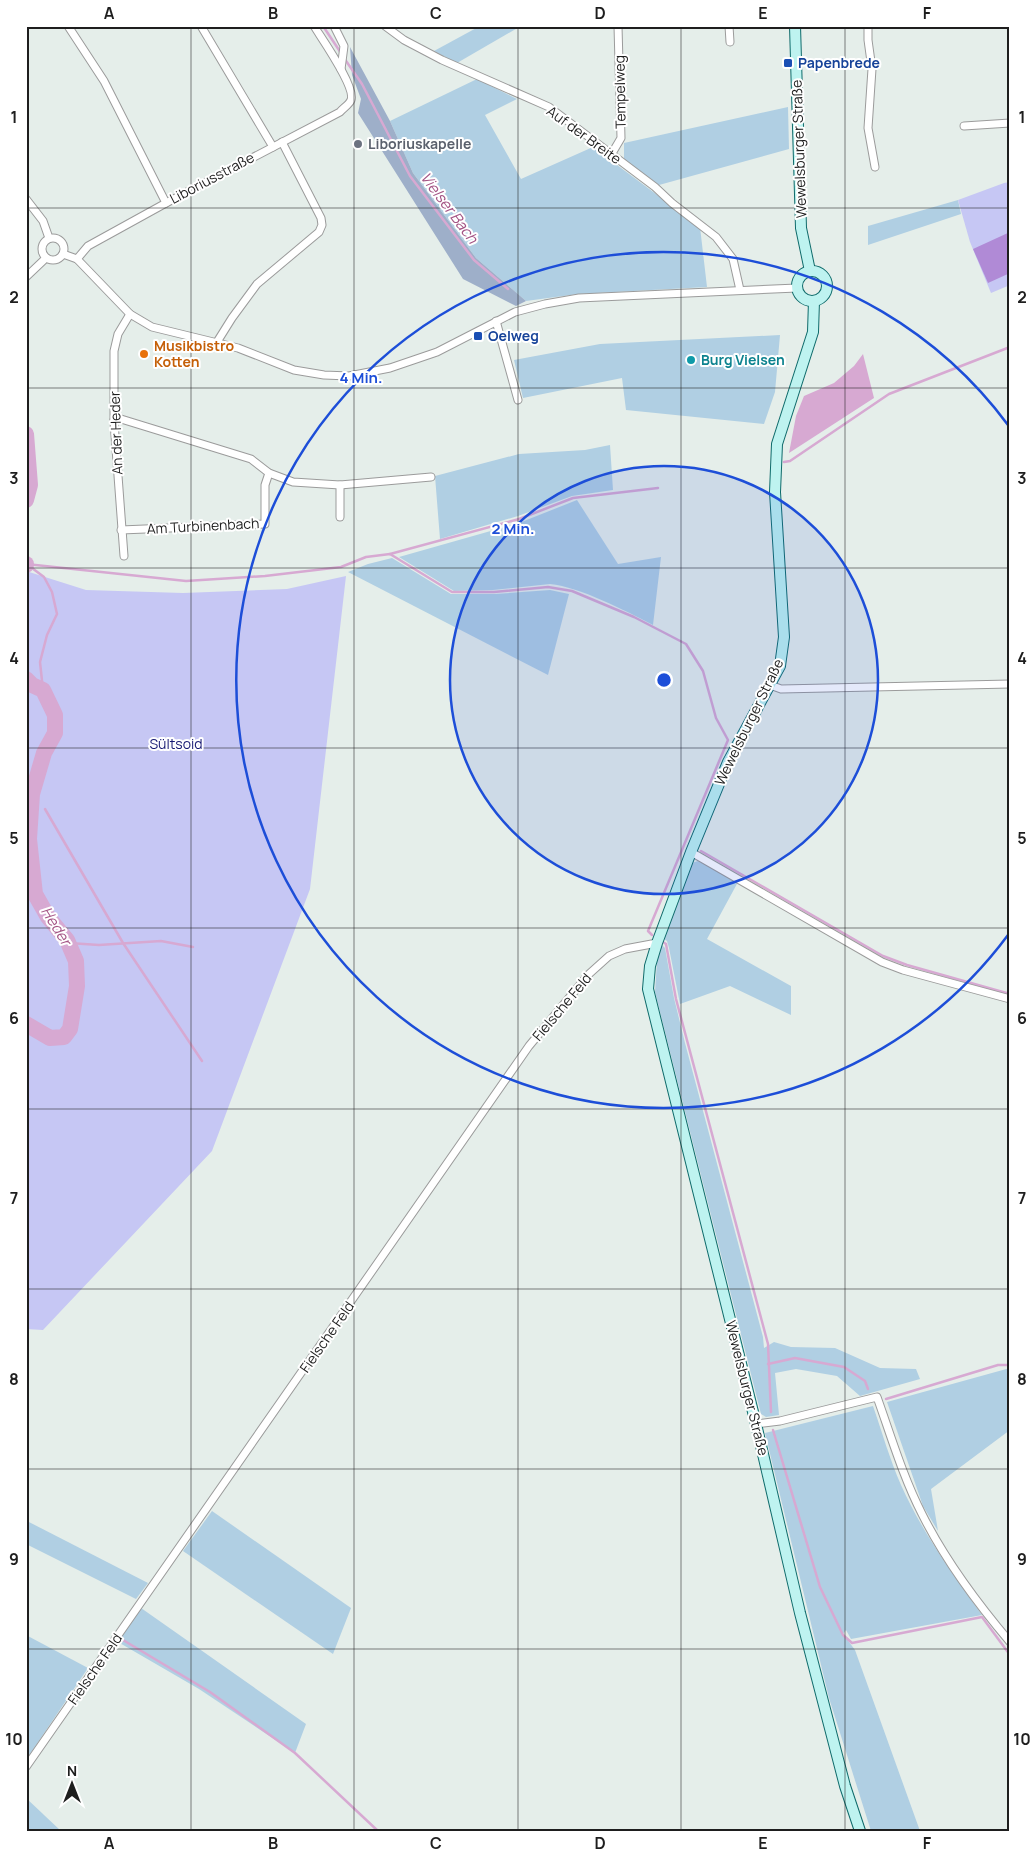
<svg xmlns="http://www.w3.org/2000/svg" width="1036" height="1857" font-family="Manrope,sans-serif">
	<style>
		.grass { fill: #b0cfe3 }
		.forest { fill: #9eafc9 }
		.park { fill: #c6c7f4 }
		.pitch { fill: #b08ad6 }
		.water { fill: #d7a9d2 }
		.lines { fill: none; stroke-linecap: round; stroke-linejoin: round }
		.stream { stroke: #d7a9d2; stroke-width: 2.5 }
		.river { stroke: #d7a9d2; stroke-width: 16 }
		.street-casing { stroke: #9b9b9b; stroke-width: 9 }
		.secondary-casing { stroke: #0f6b6b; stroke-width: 12 }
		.street { stroke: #fff; stroke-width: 7 }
		.secondary { stroke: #bef3f0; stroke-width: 10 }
		.grid { fill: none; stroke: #1e1e1e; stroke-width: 1; stroke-opacity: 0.55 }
		.ring { fill: none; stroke: #1d4ed8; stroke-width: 2.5 }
		.transit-dot { fill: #1a4fb4; stroke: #fff; stroke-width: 2 }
		.worship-dot { fill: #6b7280; stroke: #fff; stroke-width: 2 }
		.food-dot { fill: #e8710a; stroke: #fff; stroke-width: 2 }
		.culture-dot { fill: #0f9aa8; stroke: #fff; stroke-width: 2 }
		.labels { text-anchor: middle; stroke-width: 4; stroke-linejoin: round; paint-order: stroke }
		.transit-label { font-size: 14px; font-weight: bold; fill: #164399; stroke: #fff; text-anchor: start }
		.street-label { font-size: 14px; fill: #1e1e1e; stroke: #fff }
		.worship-label { font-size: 14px; font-weight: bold; fill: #5b616d; stroke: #fff; text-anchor: start }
		.food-label { font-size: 14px; font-weight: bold; fill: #c56008; stroke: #fff; text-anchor: start }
		.culture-label { font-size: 14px; font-weight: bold; fill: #0d838f; stroke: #fff; text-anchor: start }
		.park-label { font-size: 14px; fill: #161872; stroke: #fff }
		.water-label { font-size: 15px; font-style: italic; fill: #a45485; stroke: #fff }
		.centre { fill: #1d4ed8; stroke: #fff; stroke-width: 2.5 }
		.ring-label { font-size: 15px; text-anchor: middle; font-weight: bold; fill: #1d4ed8; stroke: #fff; stroke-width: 4; stroke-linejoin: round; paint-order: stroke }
		.neatline { fill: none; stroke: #1e1e1e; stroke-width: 2 }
		.grid-label { font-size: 16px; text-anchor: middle; font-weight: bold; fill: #1e1e1e }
	</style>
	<rect width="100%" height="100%" fill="#e5eeea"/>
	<g class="grass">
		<polygon points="480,26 521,26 457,63 434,51"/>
		<polygon points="477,79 517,99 485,115 521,179 593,147 700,227 707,287 578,294 526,301 476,258 413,173 390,121"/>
		<polygon points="788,107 789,149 659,185 624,159 624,143"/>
		<polygon points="958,200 961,214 868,245 868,226"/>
		<polygon points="780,335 775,392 764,424 626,410 622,378 523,398 514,360 600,344"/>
		<polygon points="610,445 613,490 572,496 518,516 440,539 435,476 519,454 585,450"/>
		<path d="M577,500L618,564L661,557L653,625C626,611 580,587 550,584L493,590L454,591L399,557L519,523Z"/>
		<polygon points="392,558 451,594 495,594 550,590 569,594 548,675 348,572 368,564"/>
		<polygon points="698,861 738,882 707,939 791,986 791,1015 730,986 680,1004 669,948 667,941 664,939 692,863"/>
		<polygon points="662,945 665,948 674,998 685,1043 763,1337 764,1348 774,1342 791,1347 835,1348 880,1368 916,1369 920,1379 860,1396 837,1376 796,1369 775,1373 779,1415 766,1417 761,1414 655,992 657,961"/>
		<polygon points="1010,1368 1010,1430 931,1489 938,1531 923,1506 887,1402"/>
		<path d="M873,1406C882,1432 890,1460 901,1485C922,1532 952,1573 982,1615L851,1639L846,1630L843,1634L855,1650L920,1831H871L829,1698L765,1433Z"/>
		<polygon points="212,1511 351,1608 333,1654 183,1551"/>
		<polygon points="26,1521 27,1521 148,1583 136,1599 26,1544"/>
		<polygon points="141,1608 306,1724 295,1753 199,1689 118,1642"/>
		<polygon points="26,1635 88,1668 26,1760"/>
		<polygon points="26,1798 61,1831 26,1831"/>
	</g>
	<polygon class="forest" points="350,47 390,121 413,173 476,258 526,301 516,306 463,279 358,113 361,99 352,75"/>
	<g class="park">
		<polygon points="1010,182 1010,285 991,293 970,242 958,200 1004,183"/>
		<polygon points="26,571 86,590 183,593 287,589 346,576 310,889 212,1151 43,1330 26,1329"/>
	</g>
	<polygon class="pitch" points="1010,232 1010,273 988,283 973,249"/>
	<polygon class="water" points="863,354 874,398 789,453 796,416 804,396 834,383 854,366"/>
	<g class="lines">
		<g class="stream">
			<polyline points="323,26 341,53"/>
			<polyline points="344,58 362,84 410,176 474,260 508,289"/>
			<polyline points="784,462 790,461 889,394 1010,347"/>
			<polyline points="390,554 519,519 573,498 658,488"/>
			<polyline points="26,564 186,581 265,576 341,567 366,557 390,554 452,592 494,592 548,587 572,591 634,617 686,644 703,671 716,718 728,740 648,931 652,935"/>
			<polyline points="28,565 44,577 52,592 57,614 47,635 40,662 43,690"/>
			<polyline points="45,809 123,943 202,1061"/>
			<polyline points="701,851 883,956 907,965 1010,994"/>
			<polyline points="663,942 666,944 676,999 768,1344 771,1412"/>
			<polyline points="69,943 99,945 161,941 193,947"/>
			<polyline points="768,1364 795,1358 844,1367 865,1381 868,1389"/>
			<polyline points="886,1399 998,1365 1010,1365"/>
			<polyline points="773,1430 820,1587 843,1635 852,1643 982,1617 1010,1655"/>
			<polyline points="123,1640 210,1692 295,1753 378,1831"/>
		</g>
		<g class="river">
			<polyline points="26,434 30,485 26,500"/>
			<polyline points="26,564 26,565"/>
			<polyline points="26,679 32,685 43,690 55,715 55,733 44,753 32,794 29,839 35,894 48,917 67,940 76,961 77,986 70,1029 64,1037 50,1038 26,1024"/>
		</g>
		<defs>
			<g id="street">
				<polyline points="68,26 104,81 166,203"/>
				<polyline points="201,26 273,147"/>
				<polyline points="334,26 344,46 341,69"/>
				<polyline points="385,26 404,40 442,60 549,107 655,187 672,203 716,237 733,259 740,290"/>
				<polyline points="729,26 730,42"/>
				<polyline points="868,26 868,40 872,69 868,128 875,167"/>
				<polyline points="964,126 1010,123"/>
				<polyline points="611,155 621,138 618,26"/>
				<polyline points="26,199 43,221 49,238"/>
				<circle cx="53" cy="249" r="11"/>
				<polyline points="63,254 77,259 130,314 152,327 238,348 294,370 324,375 349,376 390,368 437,352 515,312 545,304 579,298 797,288"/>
				<path d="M77,259L88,246L166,203L340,112C343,108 349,105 351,100C356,87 322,39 314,26"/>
				<polyline points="26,277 46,258"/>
				<polyline points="496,321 518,400"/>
				<polyline points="217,342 232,318 257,284 319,232 322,225 321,218 282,142"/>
				<polyline points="114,420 121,419 251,459 269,473 293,482 340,485 431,477"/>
				<polyline points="340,485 340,517"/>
				<polyline points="121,530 265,524 265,485 269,473"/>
				<polyline points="124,556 114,422 114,351 118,334 130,314"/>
				<polyline points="770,685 781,689 1010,684"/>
				<polyline points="691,852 882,962 903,970 1010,999"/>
				<path d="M756,1424L780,1421L877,1397C891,1436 903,1477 922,1514C945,1560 977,1603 1010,1642"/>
				<polyline points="26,1767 529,1046 589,974 609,956 625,949 657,943"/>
			</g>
			<g id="secondary">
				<polyline points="795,26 801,228 810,271"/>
				<circle cx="812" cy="286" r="15"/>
				<polyline points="814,301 813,332 777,444 775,492 784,637 780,666 728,762 691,852 657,943 650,966 648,989 756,1424 800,1613 845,1786 860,1831"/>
			</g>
		</defs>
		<use href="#street" class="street-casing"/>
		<use href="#secondary" class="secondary-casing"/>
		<use href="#street" class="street"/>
		<use href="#secondary" class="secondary"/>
	</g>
	<path class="grid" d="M191,26V1831M354,26V1831M518,26V1831M681,26V1831M845,26V1831M26,208H1010M26,388H1010M26,568H1010M26,748H1010M26,928H1010M26,1109H1010M26,1289H1010M26,1469H1010M26,1649H1010"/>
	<circle cx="664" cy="680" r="214" fill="#1d4ed8" fill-opacity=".12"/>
	<g class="ring">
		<circle cx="664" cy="680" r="214"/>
		<path d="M1008 935A428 428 0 1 1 1008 425"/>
	</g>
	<g class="transit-dot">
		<rect x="783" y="58" width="10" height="10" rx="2.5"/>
		<rect x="473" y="331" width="10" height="10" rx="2.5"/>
	</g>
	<circle class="worship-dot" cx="358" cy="144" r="5"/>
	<circle class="food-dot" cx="144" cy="354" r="5"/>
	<circle class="culture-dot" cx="691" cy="360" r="5"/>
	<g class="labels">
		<g class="transit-label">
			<text x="798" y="68">Papenbrede</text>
			<text x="488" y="341">Oelweg</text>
		</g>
		<g class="street-label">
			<text transform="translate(620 92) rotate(-91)" y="5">Tempelweg</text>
			<text transform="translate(584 135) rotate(36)" y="5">Auf der Breite</text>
			<text transform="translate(799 149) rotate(-92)" y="5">Wewelsburger Straße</text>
			<text transform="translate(212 178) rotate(-28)" y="5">Liboriusstraße</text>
			<text transform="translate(116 433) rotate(-92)" y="5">An der Heder</text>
			<text transform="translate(203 526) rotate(-3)" y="5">Am Turbinenbach</text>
			<text transform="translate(749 722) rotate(-64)" y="5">Wewelsburger Straße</text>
			<text transform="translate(562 1007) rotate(-50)" y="5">Fielsche Feld</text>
			<text transform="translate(327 1337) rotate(-55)" y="5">Fielsche Feld</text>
			<text transform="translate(747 1388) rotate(76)" y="5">Wewelsburger Straße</text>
			<text transform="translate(95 1669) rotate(-55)" y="5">Fielsche Feld</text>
		</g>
		<g class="worship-label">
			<text x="368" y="149">Liboriuskapelle</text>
		</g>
		<g class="food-label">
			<text x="154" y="351">Musikbistro<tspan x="154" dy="16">Kotten</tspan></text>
		</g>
		<g class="culture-label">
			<text x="701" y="365">Burg Vielsen</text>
		</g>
		<g class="park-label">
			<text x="176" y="749">Sültsoid</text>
		</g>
		<g class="water-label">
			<text transform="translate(449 208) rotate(53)" y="5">Vielser Bach</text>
			<text transform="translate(56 926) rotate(58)" y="5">Heder</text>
		</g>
	</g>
	<circle cx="664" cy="680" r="8" class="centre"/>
	<g class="ring-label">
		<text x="361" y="383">4 Min.</text>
		<text x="513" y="534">2 Min.</text>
	</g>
	<rect width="1036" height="1857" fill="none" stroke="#ffffff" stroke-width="55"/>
	<g transform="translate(72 1784)" stroke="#ffffff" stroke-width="4" paint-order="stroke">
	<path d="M0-4L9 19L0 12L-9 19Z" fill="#1e1e1e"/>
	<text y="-8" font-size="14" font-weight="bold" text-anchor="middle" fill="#1e1e1e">N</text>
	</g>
	<rect x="28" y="28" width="980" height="1802" class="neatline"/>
	<g class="grid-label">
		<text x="109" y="19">A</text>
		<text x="273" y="19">B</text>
		<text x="436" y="19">C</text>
		<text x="600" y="19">D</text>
		<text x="763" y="19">E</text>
		<text x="927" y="19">F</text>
		<text x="14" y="123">1</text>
		<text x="1022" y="123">1</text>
		<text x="14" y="303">2</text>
		<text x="1022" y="303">2</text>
		<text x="14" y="484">3</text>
		<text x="1022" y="484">3</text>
		<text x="14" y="664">4</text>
		<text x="1022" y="664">4</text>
		<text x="14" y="844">5</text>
		<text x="1022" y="844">5</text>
		<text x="14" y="1024">6</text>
		<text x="1022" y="1024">6</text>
		<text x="14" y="1204">7</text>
		<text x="1022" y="1204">7</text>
		<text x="14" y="1385">8</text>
		<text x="1022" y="1385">8</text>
		<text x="14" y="1565">9</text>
		<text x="1022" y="1565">9</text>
		<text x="14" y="1745">10</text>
		<text x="1022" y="1745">10</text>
		<text x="109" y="1849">A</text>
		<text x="273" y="1849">B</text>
		<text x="436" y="1849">C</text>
		<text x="600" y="1849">D</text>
		<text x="763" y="1849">E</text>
		<text x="927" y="1849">F</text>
	</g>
</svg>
